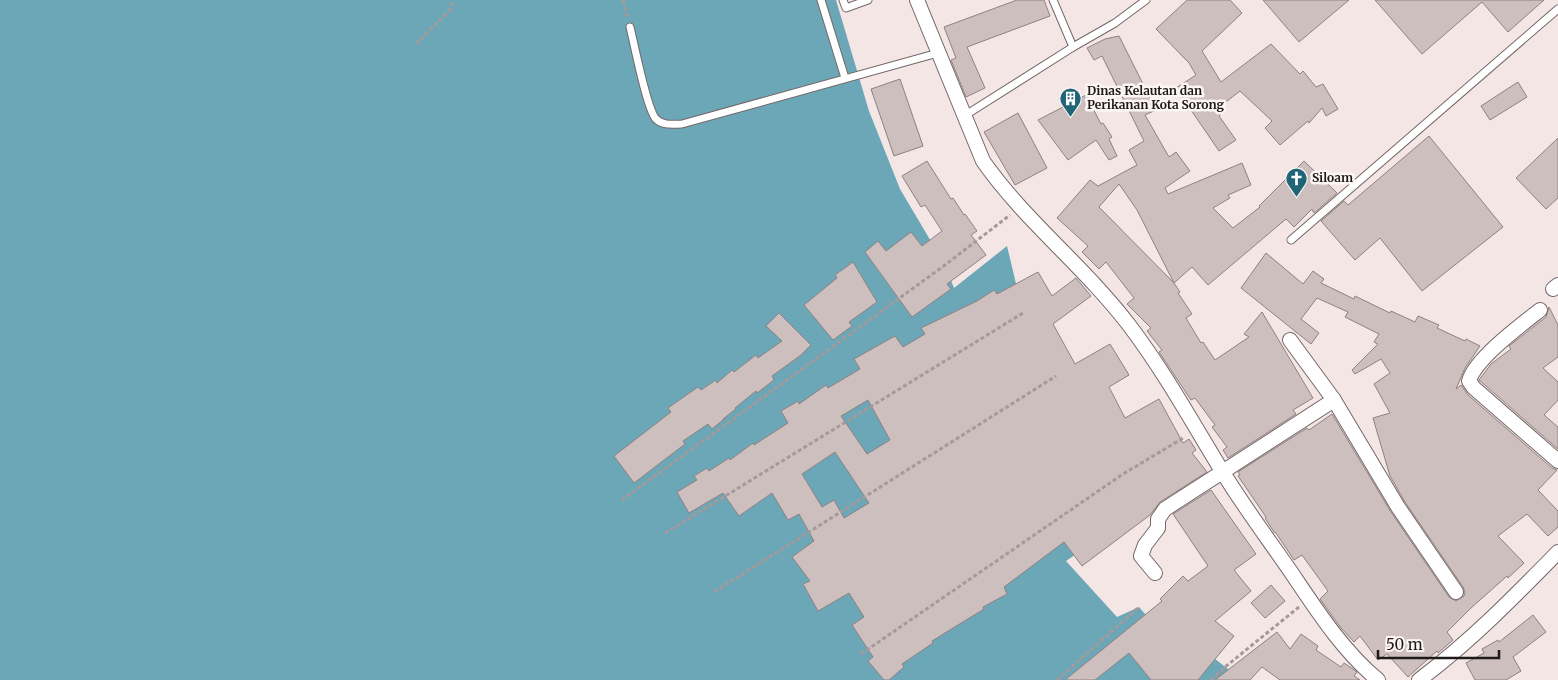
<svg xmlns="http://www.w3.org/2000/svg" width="1558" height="680" font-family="Merriweather,serif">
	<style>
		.water { fill: #6ca7b8 }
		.building { fill: #cebfbf; stroke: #8f8181; fill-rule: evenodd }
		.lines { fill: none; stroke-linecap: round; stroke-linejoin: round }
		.service-casing { stroke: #746767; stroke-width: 9 }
		.minor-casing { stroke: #746767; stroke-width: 16 }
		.path { stroke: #a59999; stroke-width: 3; stroke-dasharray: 4 2.5; stroke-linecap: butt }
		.service { stroke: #fff; stroke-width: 7 }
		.minor { stroke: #fff; stroke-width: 14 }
		.labels { text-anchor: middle; stroke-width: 5; stroke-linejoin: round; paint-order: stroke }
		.poi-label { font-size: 12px; font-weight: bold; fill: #1f1a1a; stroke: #fef5f5; text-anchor: start }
	</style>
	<rect width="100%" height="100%" fill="#f5e6e6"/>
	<polygon class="water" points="0,0 836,0 869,111 900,189 945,265 954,288 1007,246 1023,313 1150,504 1066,561 1117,617 1139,607 1190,666 1210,655 1242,680 0,680"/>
	<g class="building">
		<polygon points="1017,0 1044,0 1050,16 967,47 985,88 966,97 951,60 956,58 944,27"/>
		<polygon points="1187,0 1230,0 1242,13 1202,51 1221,82 1271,44 1300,74 1303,71 1316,87 1323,84 1338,109 1326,116 1322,108 1309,123 1308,121 1280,145 1265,128 1272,121 1240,91 1218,108 1222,113 1219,116 1236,140 1219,151 1176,88 1196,75 1189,63 1156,29"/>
		<polygon points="1263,0 1349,0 1299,42"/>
		<polygon points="1375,0 1544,0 1508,32 1482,2 1422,54"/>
		<polygon points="1119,36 1156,110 1145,115 1169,157 1176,152 1190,171 1165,188 1168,194 1242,163 1251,185 1228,195 1230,198 1213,208 1233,228 1260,207 1259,206 1304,161 1337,193 1314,213 1312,209 1294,227 1286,219 1208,285 1192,267 1174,283 1137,210 1119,184 1099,207 1174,283 1180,292 1178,293 1192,314 1186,318 1201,343 1203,342 1215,360 1249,337 1244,334 1262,312 1313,398 1293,410 1296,414 1228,458 1223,450 1227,447 1212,427 1215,425 1195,398 1191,400 1159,352 1162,350 1147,331 1151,328 1127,304 1134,298 1106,262 1099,269 1082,252 1088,246 1057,218 1090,180 1098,186 1137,165 1129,150 1144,141 1102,56 1094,60 1087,48 1105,39"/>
		<polygon points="900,79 923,146 894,156 871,89"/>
		<polygon points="1518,82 1527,97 1490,120 1481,106"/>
		<polygon points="1086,95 1101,124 1103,123 1112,137 1109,139 1117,156 1109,160 1096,140 1068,160 1038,120"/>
		<polygon points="1018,113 1047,168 1015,185 984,132"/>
		<polygon points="1429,136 1503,227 1422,291 1380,238 1355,260 1321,221 1344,201 1348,205"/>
		<polygon points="1558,138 1558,198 1546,209 1516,178"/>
		<polygon points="927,161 951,199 953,198 964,215 965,214 977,231 971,235 986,255 947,284 951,289 912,317 865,252 878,241 886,251 911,232 922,246 942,231 925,205 921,207 902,176"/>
		<polygon points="1266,253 1303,284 1313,271 1324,279 1321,283 1354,299 1355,296 1390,313 1391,311 1415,322 1418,316 1439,325 1437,328 1465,341 1466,339 1480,346 1465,368 1456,389 1461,385 1468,395 1552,468 1557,470 1538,490 1558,511 1558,527 1548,536 1527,514 1498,536 1524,563 1508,578 1507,576 1471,608 1447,632 1453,640 1438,653 1437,651 1408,677 1387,654 1378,660 1360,636 1354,642 1341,628 1320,599 1328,591 1302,555 1294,560 1276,533 1274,532 1265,518 1266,517 1238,476 1240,475 1238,472 1307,428 1309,430 1332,414 1391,512 1449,597 1456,601 1464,596 1465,592 1463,587 1405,502 1390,476 1373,418 1390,413 1374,384 1390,373 1381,359 1355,374 1352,370 1378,344 1374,342 1379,334 1345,317 1348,312 1317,298 1301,319 1319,333 1311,344 1241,288"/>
		<polygon points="853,262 877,302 849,322 852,326 833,340 804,305 837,278 835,275"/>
		<path d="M1038,272L1052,296L1076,278L1091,296L1053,324L1075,364L1110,344L1129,375L1109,387L1125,418L1159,399L1183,443L1189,439L1196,450L1192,453L1207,472L1160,502L1150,515L1082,566L1064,542L1004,587L1007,594L983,607L984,609L932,641L933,643L902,664L904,667L889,680H884L868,661L873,657L852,625L864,617L849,593L818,611L803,584L810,581L792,557L814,541L799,514L788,520L772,493L739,516L723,493L689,513L677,492L697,480L694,476L707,468L709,471L729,458L730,460L753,443L754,445L788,423L781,411L798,401L799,404L826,385L828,388L860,369L854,359L895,336L903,347L925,334L921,328L977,301L994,290L997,294ZM868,400L890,440L867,454L841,416ZM835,452L869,503L844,518L834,500L822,507L802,474Z"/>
		<polygon points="1549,307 1558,325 1558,357 1543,368 1558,382 1558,400 1544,415 1558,427 1558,449 1479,380 1491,364 1511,349 1509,346 1546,317"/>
		<polygon points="779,313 811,345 801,355 772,376 774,380 757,393 756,391 735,408 736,409 723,419 723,420 712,429 708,424 683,441 685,444 634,483 614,456 671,412 668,408 698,387 701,390 716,380 717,383 732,370 734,372 756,355 758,358 782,341 766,326"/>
		<polygon points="1211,490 1256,554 1234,570 1251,591 1215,621 1234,636 1198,680 1151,680 1129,653 1095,680 1065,680 1162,601 1160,599 1183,576 1188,581 1208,566 1173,514"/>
		<polygon points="1271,585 1285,601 1265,618 1251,603"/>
		<polygon points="1533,615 1546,632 1513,657 1521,671 1506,680 1475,680 1466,663 1484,653 1482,649 1498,640 1499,642"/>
		<polygon points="1277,632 1290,649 1301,634 1318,646 1316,650 1341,667 1344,663 1353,669 1357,672 1354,676 1360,680 1280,680 1262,667 1250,680 1215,680"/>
	</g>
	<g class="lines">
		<defs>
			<g id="service">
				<polyline points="821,0 845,78"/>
				<polyline points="843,0 846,8 868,0"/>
				<polyline points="1053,0 1073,47"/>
				<path d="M630,27C634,43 647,110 656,119C663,126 673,124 682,124L938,53"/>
				<polyline points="964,116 1073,47 1115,23 1146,0"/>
				<polyline points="1291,240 1558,9"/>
			</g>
			<g id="minor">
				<path d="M917,0L983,161C1025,221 1084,266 1129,325C1164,371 1192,422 1222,471C1244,507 1269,540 1293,575C1318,612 1343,651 1378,680"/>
				<polyline points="1553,289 1558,285"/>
				<path d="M1540,310C1521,325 1475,359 1469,381L1474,388L1558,461"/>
				<polyline points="1290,340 1334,400 1398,507 1456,592"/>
				<polyline points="1155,573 1141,556 1145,545 1158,528 1158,519 1165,509 1334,400"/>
				<path d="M1419,680C1470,642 1514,597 1558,552"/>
			</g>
		</defs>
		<use href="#service" class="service-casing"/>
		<use href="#minor" class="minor-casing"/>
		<g class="path">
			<polyline points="623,0 628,19"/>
			<polyline points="416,44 451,9 452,0"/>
			<polyline points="622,500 945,265 1010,215"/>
			<polyline points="665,533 1023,313"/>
			<polyline points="714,592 1056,376"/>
			<polyline points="861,654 1123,474 1185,437"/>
			<polyline points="1057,680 1139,607"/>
			<polyline points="1211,680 1225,667 1299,607"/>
		</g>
		<use href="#service" class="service"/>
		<use href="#minor" class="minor"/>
	</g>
	<defs>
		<symbol id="building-pin" viewBox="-11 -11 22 30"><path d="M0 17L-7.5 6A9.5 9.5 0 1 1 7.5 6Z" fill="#206576" stroke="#fef5f5"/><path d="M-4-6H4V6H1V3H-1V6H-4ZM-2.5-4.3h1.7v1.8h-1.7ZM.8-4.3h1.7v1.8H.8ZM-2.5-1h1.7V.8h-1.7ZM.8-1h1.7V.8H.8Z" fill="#fff"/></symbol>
		<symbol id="church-pin" viewBox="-11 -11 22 30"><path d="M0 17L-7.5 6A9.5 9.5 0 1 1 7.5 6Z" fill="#206576" stroke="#fef5f5"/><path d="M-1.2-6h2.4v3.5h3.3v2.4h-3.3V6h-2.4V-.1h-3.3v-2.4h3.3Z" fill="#fff"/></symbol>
	</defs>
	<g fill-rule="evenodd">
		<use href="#building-pin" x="1058" y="86" width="25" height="34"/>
		<use href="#church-pin" x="1284" y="166" width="25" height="34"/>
	</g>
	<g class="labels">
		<g class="poi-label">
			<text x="1087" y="95">Dinas Kelautan dan<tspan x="1087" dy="14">Perikanan Kota Sorong</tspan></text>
			<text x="1312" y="182">Siloam</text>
		</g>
	</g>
	<path d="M1378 650v8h121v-8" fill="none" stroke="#1f1a1a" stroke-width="2.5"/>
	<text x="1386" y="650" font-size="15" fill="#1f1a1a" stroke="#fef5f5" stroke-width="4" paint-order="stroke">50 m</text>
</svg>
